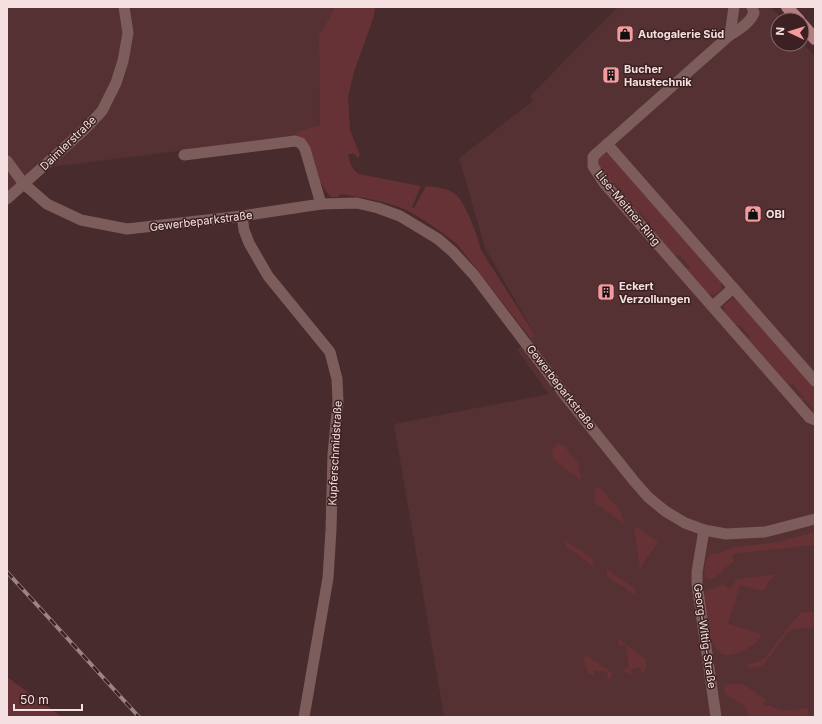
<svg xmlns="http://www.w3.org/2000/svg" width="822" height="724" font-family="Inter,sans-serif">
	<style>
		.built { fill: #563133 }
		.green { fill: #673235 }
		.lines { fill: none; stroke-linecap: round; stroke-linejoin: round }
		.minor { stroke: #7d5c5c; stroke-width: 11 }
		.major { stroke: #b77c7e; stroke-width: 12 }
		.rail-casing { stroke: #9c8384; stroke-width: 4 }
		.rail { stroke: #3d2122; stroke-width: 2.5; stroke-dasharray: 8; stroke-linecap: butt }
		.labels { text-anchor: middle; stroke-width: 3; stroke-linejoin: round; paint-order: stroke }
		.poi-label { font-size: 11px; font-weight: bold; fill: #f4e0e0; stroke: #3d2122; text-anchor: start }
		.street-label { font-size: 11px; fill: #f4e0e0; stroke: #3d2122 }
	</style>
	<rect width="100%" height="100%" fill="#482b2c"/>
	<g class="built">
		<polygon points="7,7 335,7 319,36 320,125 297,131 297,136 50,167 7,205"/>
		<polygon points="618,7 771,7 783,20 778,20 778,44 802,44 802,42 815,57 815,717 444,717 394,424 549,394 517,350 535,335 485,248 459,158 533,101 530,96"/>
	</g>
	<g class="green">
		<path d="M335,7H375L374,16L354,72L348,97L350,130L360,155L358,158L353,153L348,155L351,166L358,174L421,186L412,207L414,208L426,186C434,187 447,188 454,193C465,200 478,237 481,250L535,335L531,339L457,244C442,232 425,220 408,211C391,202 360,197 341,194L338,197H331C316,182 314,159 306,140L297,136V131L320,125L319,36Z"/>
		<path d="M603,154H609L717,273C722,283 725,286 715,295C702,295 691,279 683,269L691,268L680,255L672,256L645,226L652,225L641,212L634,213L619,196L626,195L615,183H607C602,172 594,166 603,154Z"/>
		<polygon points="735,299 745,306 815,386 815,416 807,411 814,410 806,400 798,401 796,398 804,397 793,384 785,385 744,338 751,337 740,325 732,325 726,316 724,306 730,300"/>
		<polygon points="558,443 564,446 578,463 581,480 553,459 552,449"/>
		<polygon points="596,488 600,488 621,512 624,523 595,503 594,492"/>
		<polygon points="635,527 637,527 658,542 640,568 634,530"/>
		<path d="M815,532V545L733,554L734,562C724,566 720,576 711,580L706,578L704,573L706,562L710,553L716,554L735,547L774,543Z"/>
		<polygon points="565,540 593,559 594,567 566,546"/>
		<polygon points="606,569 635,589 636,596 607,576"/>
		<path d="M777,574L769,581L765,589L762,591L740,585L728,624L759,633L761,634C760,642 753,645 746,649C740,652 729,657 722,654C708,647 705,609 703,595L707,590L715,588L723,584L730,589L737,579Z"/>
		<polygon points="815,611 815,627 791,630 787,633 765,663 759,667 748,668 748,664 760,661 765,658 796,618 801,613"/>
		<polygon points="618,639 646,659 646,668 644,672 642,673 641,667 631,669 632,675 624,672 623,669 629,668 626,645 619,646"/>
		<path d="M584,654L612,673L611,679H607L608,672L594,670L593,676C584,672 585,663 584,654Z"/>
		<polygon points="7,677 62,717 7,717"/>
		<path d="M737,683L743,684L766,700L763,704L766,707L769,705C783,714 791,710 807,708L809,717H749C745,699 733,703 724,692V685Z"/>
	</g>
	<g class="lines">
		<g class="minor">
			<path d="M752,7L754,13C750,23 739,30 730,35L597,153L593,157V166L604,183L810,418L815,420"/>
			<polyline points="730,35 734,7"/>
			<polyline points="607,144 815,381"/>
			<polyline points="184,155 295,141 301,143 305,149 321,204"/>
			<polyline points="7,161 24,184 47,204 81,220 127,229 242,216 321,204 357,203 378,208 400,216 438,239 453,252 474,275 564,394 634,481 648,497 665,511 685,523 704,530 726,534 765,532 815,519"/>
			<polyline points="7,199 84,130 102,111 116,83 123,61 128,33 124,7"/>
			<polyline points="242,216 244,230 249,243 268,276 330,352 337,379 338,402 333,454 331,530 328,578 304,717"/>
			<polyline points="713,306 733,288"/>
			<polyline points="704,530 697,572 697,584 716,717"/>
		</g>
		<g class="major">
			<polyline points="787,7 799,20"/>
			<polyline points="802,24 815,39"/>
		</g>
		<defs>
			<polyline id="rail" points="7,572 139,717"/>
		</defs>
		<use href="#rail" class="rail-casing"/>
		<use href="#rail" class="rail"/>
	</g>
	<defs>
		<symbol id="shop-square" viewBox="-11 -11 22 22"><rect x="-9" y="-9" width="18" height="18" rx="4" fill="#f59b9e" stroke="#3d2122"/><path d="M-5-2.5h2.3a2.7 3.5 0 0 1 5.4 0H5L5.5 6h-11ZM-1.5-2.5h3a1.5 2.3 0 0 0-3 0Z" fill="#111"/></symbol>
		<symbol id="building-square" viewBox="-11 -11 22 22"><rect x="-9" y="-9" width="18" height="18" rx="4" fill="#f59b9e" stroke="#3d2122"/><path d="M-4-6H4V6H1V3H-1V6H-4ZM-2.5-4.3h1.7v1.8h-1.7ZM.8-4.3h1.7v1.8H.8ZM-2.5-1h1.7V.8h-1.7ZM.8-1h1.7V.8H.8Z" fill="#111"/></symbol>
	</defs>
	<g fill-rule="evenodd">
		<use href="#shop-square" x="615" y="24" width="20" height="20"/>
		<use href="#building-square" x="601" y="65" width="20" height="20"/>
		<use href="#shop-square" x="743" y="204" width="20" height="20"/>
		<use href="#building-square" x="596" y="282" width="20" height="20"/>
	</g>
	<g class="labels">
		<g class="poi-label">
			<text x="638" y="38">Autogalerie Süd</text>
			<text x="624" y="73">Bucher<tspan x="624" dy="13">Haustechnik</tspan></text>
			<text x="766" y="218">OBI</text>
			<text x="619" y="290">Eckert<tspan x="619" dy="13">Verzollungen</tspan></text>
		</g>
		<g class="street-label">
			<text transform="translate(68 143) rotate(-44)" y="4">Daimlerstraße</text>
			<text transform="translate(628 208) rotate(50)" y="4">Lise-Meitner-Ring</text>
			<text transform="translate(201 221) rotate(-7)" y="4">Gewerbeparkstraße</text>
			<text transform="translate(561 387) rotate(52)" y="4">Gewerbeparkstraße</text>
			<text transform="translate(335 453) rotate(-87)" y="4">Kupferschmidstraße</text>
			<text transform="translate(705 636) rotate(82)" y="4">Georg-Wittig-Straße</text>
		</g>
	</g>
	<rect width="822" height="724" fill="none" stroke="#f4e0e0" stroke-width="16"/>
	<g transform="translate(790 32) rotate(274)"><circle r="19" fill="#3d2122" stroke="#866d6e"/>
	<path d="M0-3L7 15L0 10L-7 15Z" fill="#f59b9e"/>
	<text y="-6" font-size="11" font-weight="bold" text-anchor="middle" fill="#f4e0e0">N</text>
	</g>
	<path d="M14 704v6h68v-6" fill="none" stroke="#f4e0e0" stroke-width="2"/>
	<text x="20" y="704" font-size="12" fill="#f4e0e0" stroke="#3d2122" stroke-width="3" paint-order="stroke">50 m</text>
</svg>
